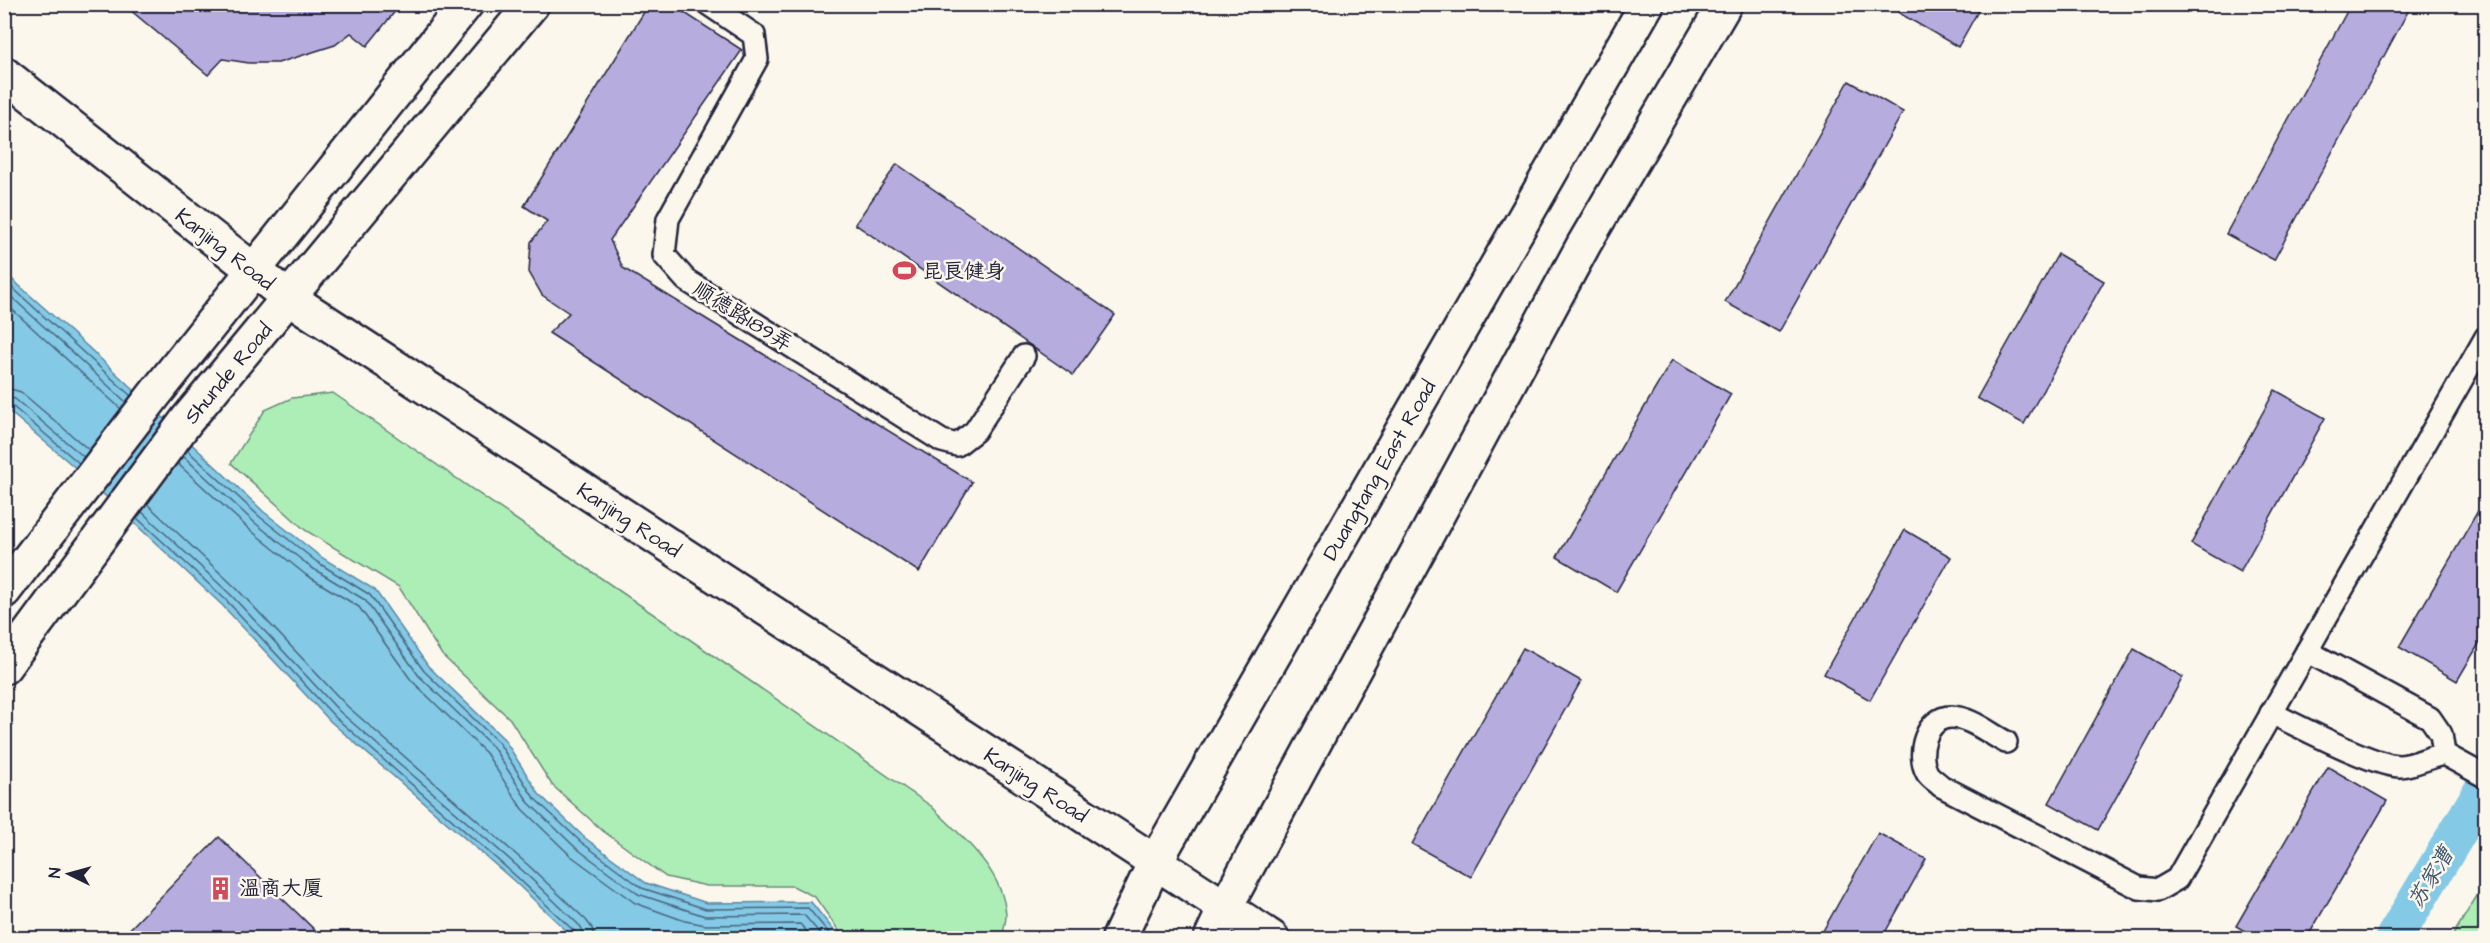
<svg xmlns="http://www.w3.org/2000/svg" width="2490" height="943" font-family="'Architects Daughter','LXGW WenKai TC',sans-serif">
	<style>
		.green { fill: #adeeb6; stroke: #688878; stroke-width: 1.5 }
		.water { fill: #84c9e5; stroke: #5d86a1; stroke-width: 1.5 }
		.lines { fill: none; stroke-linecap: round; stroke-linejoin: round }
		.shore { stroke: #49657f; stroke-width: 1.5 }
		.canal { stroke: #84c9e5; stroke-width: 38 }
		.building { fill: #b6adde; stroke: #22223b; stroke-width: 1.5 }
		.service-casing { stroke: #22223b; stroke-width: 26 }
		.minor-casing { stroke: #22223b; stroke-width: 38 }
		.secondary-casing { stroke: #22223b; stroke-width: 38 }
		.service { stroke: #fbf7ec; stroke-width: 21 }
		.minor { stroke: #fbf7ec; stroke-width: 33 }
		.secondary { stroke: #fbf7ec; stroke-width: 33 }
		.labels { text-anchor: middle; stroke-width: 5; stroke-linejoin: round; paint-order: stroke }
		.street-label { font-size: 21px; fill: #22223b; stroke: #fbf7ec }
		.poi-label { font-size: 21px; fill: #22223b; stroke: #fbf7ec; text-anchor: start }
		.water-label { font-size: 22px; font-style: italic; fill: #3f546e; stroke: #fbf7ec }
	</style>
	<rect width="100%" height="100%" fill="#fbf7ec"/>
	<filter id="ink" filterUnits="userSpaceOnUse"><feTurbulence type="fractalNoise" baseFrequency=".0167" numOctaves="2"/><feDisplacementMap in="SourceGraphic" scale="12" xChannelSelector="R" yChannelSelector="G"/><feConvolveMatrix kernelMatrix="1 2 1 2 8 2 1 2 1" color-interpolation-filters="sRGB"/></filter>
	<g filter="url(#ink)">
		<g class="green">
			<path d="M333,393L931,806C961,836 1003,869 1006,915C1006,923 1003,931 1002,938H844L815,897L793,886H707L666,877L603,831L552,785L510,719L442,655L399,587L305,530L231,463L265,410L292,398Z"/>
			<polygon points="2485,883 2485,938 2451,938"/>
		</g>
		<polygon class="water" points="4,272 88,347 264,512 321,557 375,590 428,666 504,739 539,794 585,838 646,883 707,903 811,902 840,938 574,938 514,881 331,722 222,605 71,464 5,408"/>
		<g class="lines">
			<g class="shore">
				<polyline points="4,280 131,396"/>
				<polyline points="4,290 126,402"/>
				<polyline points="4,302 121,409"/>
				<polyline points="4,387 21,392 89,450"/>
				<polyline points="4,396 15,399 84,457"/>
				<polyline points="4,404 11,405 79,463"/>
				<polyline points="187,450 260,517 317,562 370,595 424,671 499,743 534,798 581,842 642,888 706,909 808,908 833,938"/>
				<polyline points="183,456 255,523 312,568 365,600 419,676 493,747 529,803 576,848 638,894 705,916 804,915 824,938"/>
				<polyline points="177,463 249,529 306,575 359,607 411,680 486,753 522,809 571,856 635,903 685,921 706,925 800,924 813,938"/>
				<polyline points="147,504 237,589 347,706 528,865 586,920 592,928 594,938"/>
				<polyline points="142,512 231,595 340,712 523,871 581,927 585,938"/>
				<polyline points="137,518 226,600 335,717 517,877 575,932 577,938"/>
			</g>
			<polyline class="canal" points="2394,938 2486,785"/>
		</g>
		<g class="building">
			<polygon points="123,4 401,4 367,46 351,33 335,45 278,63 249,63 223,59 208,75"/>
			<polygon points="649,4 671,4 742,50 610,240 623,268 972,482 919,572 549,333 569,313 542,295 529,272 531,242 547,221 524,206"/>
			<polygon points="1903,4 1982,4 1958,47 1899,13"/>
			<polygon points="2351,4 2412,4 2274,260 2226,234"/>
			<polygon points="1849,81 1903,112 1779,332 1725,302"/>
			<polygon points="897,164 1115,315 1073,375 855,224"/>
			<polygon points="2058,254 2104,281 2024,424 1977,398"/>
			<polygon points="1672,360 1731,394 1616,592 1557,557"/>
			<polygon points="2275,390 2325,418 2240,572 2191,544"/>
			<polygon points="2486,497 2486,632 2457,681 2399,647"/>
			<polygon points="1905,530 1951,557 1870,700 1824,674"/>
			<polygon points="1523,648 1581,681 1471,877 1412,844"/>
			<polygon points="2134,649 2183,677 2098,830 2049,803"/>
			<polygon points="2328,767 2387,801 2307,938 2257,938 2236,926"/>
			<polygon points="1878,833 1926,859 1882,938 1819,938"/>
			<polygon points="219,837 323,938 121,938"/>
		</g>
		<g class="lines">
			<defs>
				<g id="service">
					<polyline points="708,4 754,35 757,59 668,219 664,255 686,280 942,441 957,445 975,431 1024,356"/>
					<polyline points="2307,651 2430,718 2441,734 2444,754"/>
					<path d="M2271,713C2299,726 2373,766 2400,766C2415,765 2429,757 2444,754L2486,777"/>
					<path d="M2006,742C1990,734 1970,717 1951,717C1926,717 1916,754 1927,773C1930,778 1937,782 1941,786L2139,888L2158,890L2177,879L2486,337"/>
				</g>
				<g id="minor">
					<polyline points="4,591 155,394 466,4"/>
					<polyline points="4,667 187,420 532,4"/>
				</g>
				<g id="secondary">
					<polyline points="4,74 289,298 1272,938"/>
					<polyline points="1119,938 1155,862 1647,4"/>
					<polyline points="1211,938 1225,908 1584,244 1725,4"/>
				</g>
			</defs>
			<use href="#service" class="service-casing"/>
			<use href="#minor" class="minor-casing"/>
			<use href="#secondary" class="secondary-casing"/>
			<use href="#service" class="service"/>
			<use href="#minor" class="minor"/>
			<use href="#secondary" class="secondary"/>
		</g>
	</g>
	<defs>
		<symbol id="stadium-bare" viewBox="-9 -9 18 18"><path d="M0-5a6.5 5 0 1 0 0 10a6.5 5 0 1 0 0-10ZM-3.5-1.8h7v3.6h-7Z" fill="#d1495b" stroke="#fbf7ec" stroke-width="2.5" paint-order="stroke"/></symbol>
		<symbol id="building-bare" viewBox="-9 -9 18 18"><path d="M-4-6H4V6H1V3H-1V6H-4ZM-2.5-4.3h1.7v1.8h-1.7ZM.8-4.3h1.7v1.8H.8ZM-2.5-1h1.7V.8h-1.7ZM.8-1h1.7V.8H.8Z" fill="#d1495b" stroke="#fbf7ec" stroke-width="2.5" paint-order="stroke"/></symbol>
	</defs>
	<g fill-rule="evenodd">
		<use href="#stadium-bare" x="888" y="254" width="33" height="33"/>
		<use href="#building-bare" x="204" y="872" width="33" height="33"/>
	</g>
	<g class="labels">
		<g class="street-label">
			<text transform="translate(225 249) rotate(38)" y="7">Kanjing Road</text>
			<text transform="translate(743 316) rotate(32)" y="7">顺德路189弄</text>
			<text transform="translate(228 373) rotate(-50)" y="7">Shunde Road</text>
			<text transform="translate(1379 470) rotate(-60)" y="7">Duangtang East Road</text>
			<text transform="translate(629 520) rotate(33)" y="7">Kanjing Road</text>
			<text transform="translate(1036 785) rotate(33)" y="7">Kanjing Road</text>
		</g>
		<g class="poi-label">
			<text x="922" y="278">昆良健身</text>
			<text x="239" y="895">温商大厦</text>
		</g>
		<g class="water-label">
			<text transform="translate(2430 877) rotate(-59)" y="8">苏家漕</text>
		</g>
	</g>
	<rect width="2490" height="943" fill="none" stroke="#fbf7ec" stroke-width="24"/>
	<rect x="12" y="12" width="2466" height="919" fill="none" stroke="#22223b" stroke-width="2" filter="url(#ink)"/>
	<g transform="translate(69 874) rotate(275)" stroke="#fbf7ec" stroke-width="4.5" paint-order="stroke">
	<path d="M0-4.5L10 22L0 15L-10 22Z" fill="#22223b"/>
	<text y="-9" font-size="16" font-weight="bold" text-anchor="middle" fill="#22223b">N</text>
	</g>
</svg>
